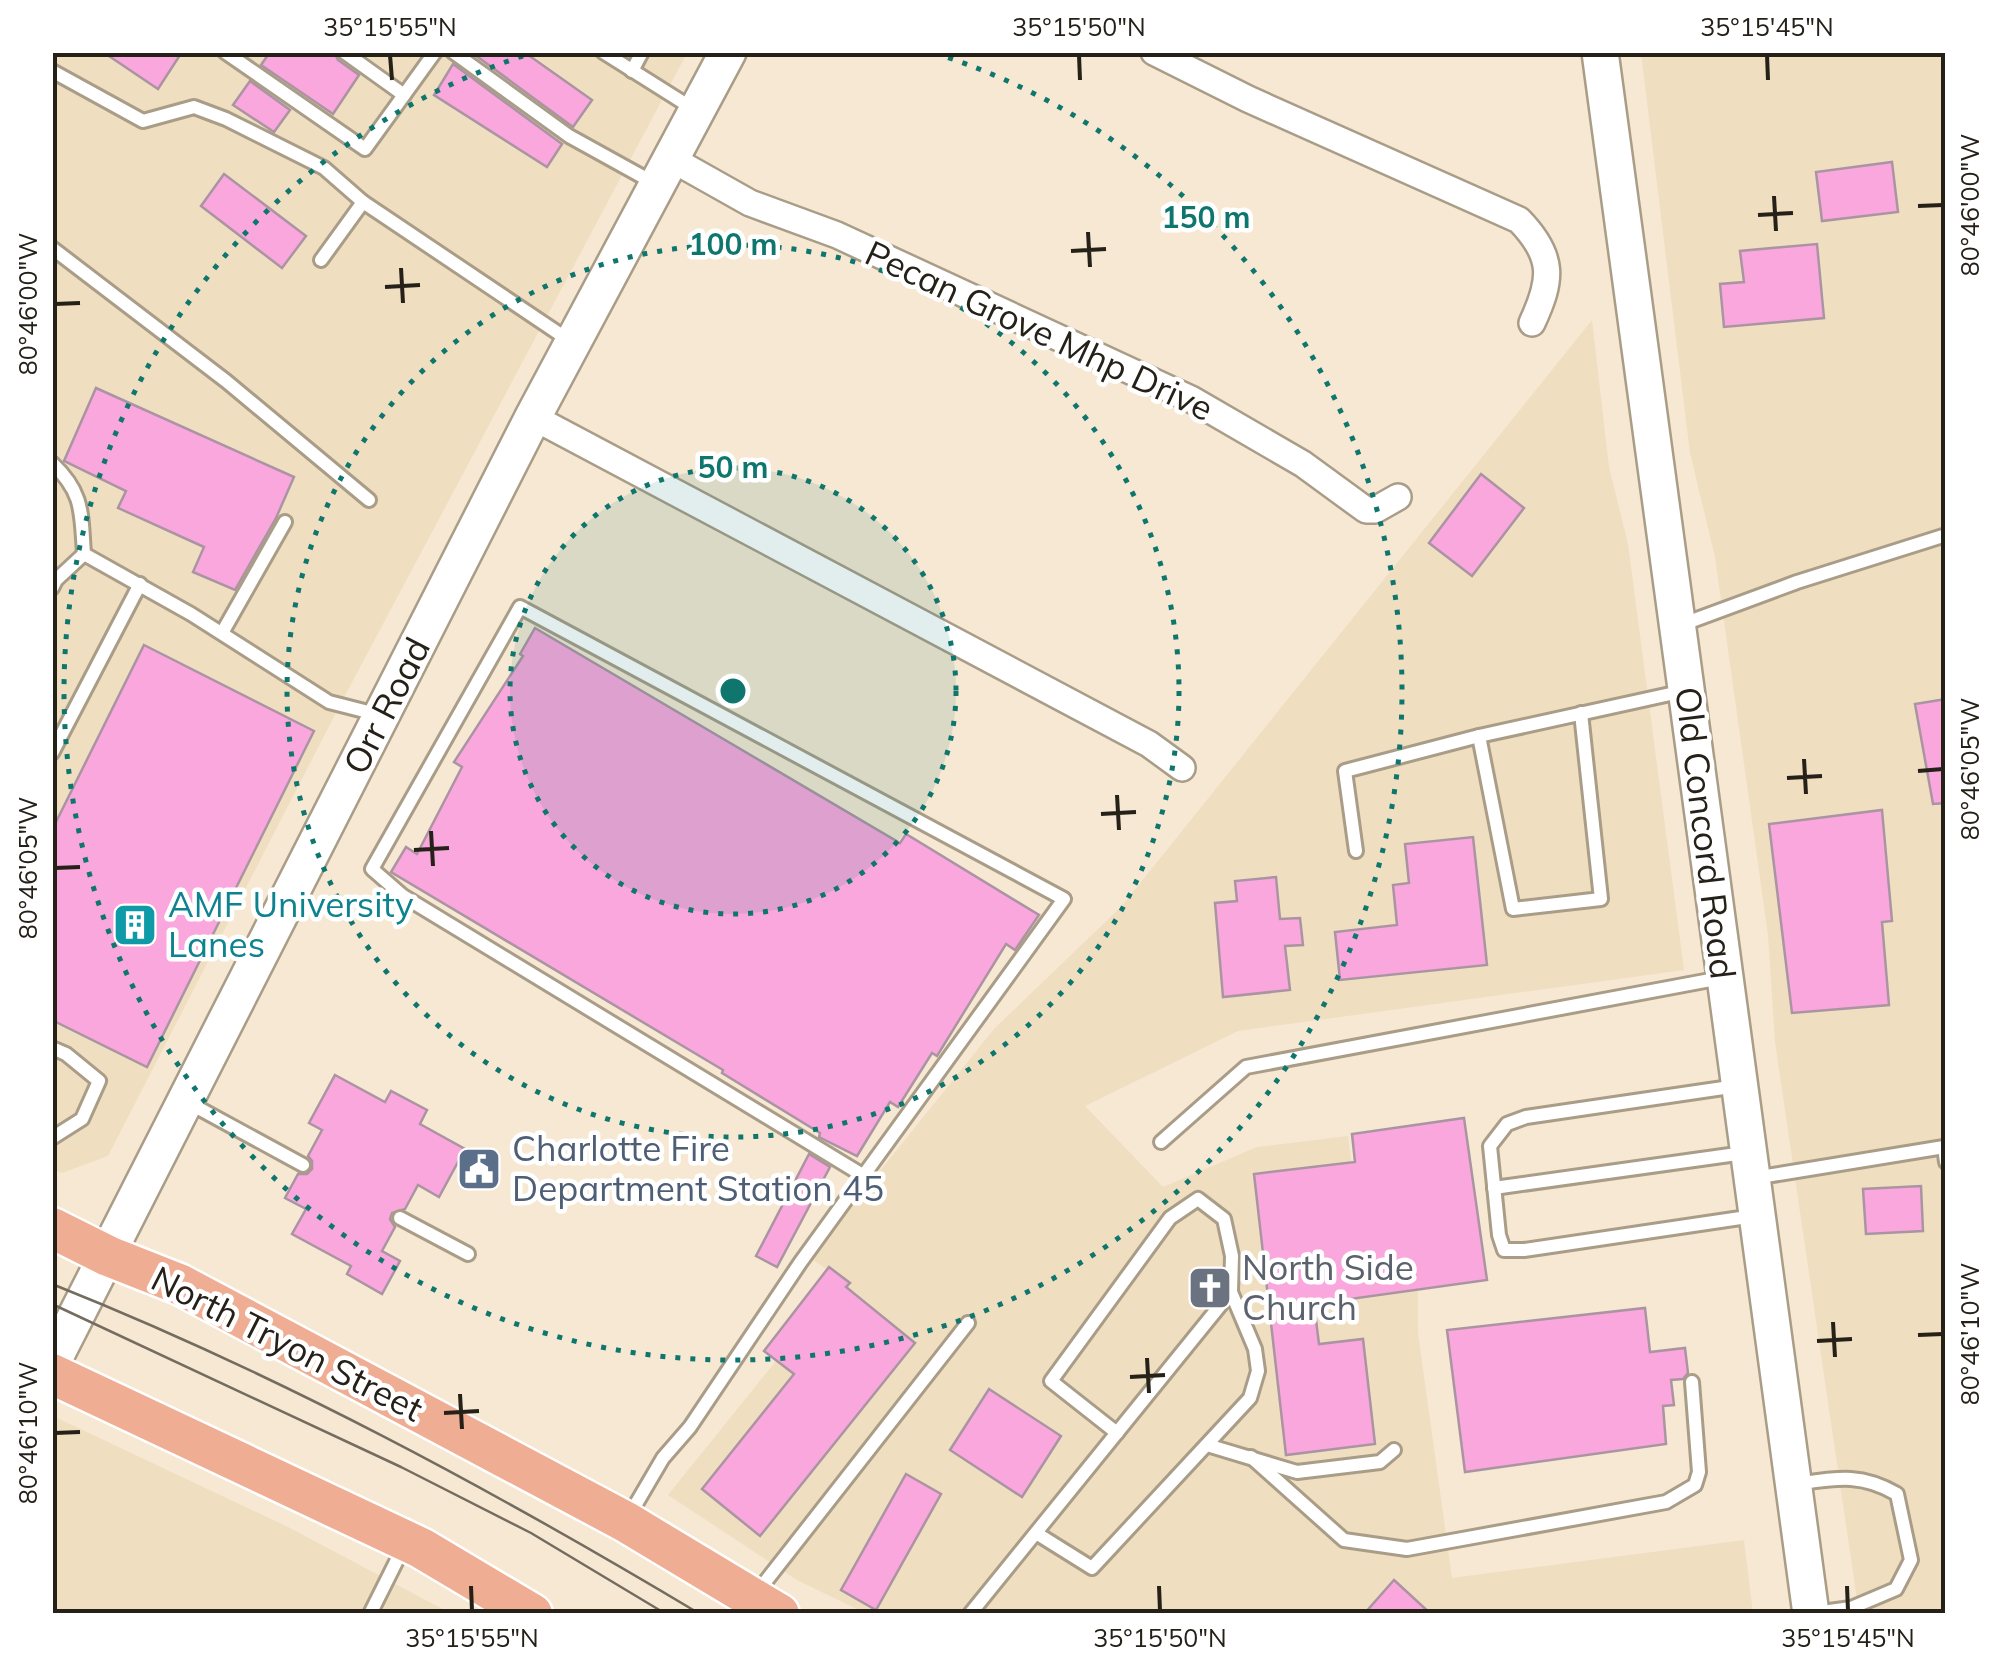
<svg xmlns="http://www.w3.org/2000/svg" width="1998" height="1666" font-family="Mulish,sans-serif">
	<style>
		.built { fill: #f0dec1 }
		.building { fill: #faa7dd; stroke: #ab94a2; stroke-width: 2.5 }
		.lines { fill: none; stroke-linecap: round; stroke-linejoin: round }
		.lane-casing { stroke: #a99d88; stroke-width: 18 }
		.street-casing { stroke: #a99d88; stroke-width: 30 }
		.secondary-casing { stroke: #a99d88; stroke-width: 40 }
		.primary-casing { stroke: #fff; stroke-width: 45 }
		.lane { stroke: #fff; stroke-width: 12 }
		.street { stroke: #fff; stroke-width: 25 }
		.secondary { stroke: #fff; stroke-width: 35 }
		.primary { stroke: #efad94; stroke-width: 40 }
		.tram { stroke: #746c5e; stroke-width: 2.5 }
		.ticks { fill: none; stroke: #252118; stroke-width: 4 }
		.ring { fill: none; stroke: #0f766e; stroke-width: 5; stroke-dasharray: 5 10 }
		.labels { text-anchor: middle; stroke-width: 9; stroke-linejoin: round; paint-order: stroke }
		.street-label { font-size: 35px; fill: #252118; stroke: #fff }
		.culture-label { font-size: 35px; fill: #0d838f; stroke: #fff; text-anchor: start }
		.service-label { font-size: 35px; fill: #4e5e75; stroke: #fff; text-anchor: start }
		.worship-label { font-size: 35px; fill: #5b616d; stroke: #fff; text-anchor: start }
		.centre { fill: #0f766e; stroke: #fff; stroke-width: 5 }
		.ring-label { font-size: 30px; text-anchor: middle; font-weight: bold; fill: #0f766e; stroke: #fff; stroke-width: 9; stroke-linejoin: round; paint-order: stroke }
		.neatline { fill: none; stroke: #252118; stroke-width: 4 }
		.ticks-label { font-size: 25px; text-anchor: middle; fill: #252118 }
	</style>
	<rect width="100%" height="100%" fill="#f6e8d2"/>
	<g class="built">
		<polygon points="53,53 687,53 341,703 108,1156 62,1173 53,1170"/>
		<polygon points="1641,53 1945,53 1945,1613 1859,1613 1775,1042 1768,935 1715,557 1690,453"/>
		<polygon points="1592,320 1609,467 1628,544 1684,970 1238,1031 1085,1106 1163,1187 1257,1147 1348,1136 1355,1191 1417,1183 1418,1333 1452,1578 1744,1540 1753,1613 865,1613 797,1580 668,1495 842,1279 810,1258 994,1029 1121,907"/>
		<polygon points="53,1416 288,1527 450,1613 53,1614"/>
	</g>
	<g class="building">
		<polygon points="103,52 182,52 158,89"/>
		<polygon points="270,52 334,52 338,60 359,75 333,114 261,65"/>
		<polygon points="471,52 524,52 592,100 573,127"/>
		<polygon points="453,64 562,144 547,167 434,95"/>
		<polygon points="250,81 290,110 274,132 233,105"/>
		<polygon points="1892,162 1898,212 1822,221 1816,172"/>
		<polygon points="224,174 306,236 282,268 201,206"/>
		<polygon points="1817,244 1824,318 1724,327 1720,284 1744,282 1740,251"/>
		<polygon points="96,388 294,477 276,518 235,590 193,572 204,547 118,508 126,491 64,461"/>
		<polygon points="1481,474 1524,508 1472,576 1429,543"/>
		<polygon points="535,628 900,843 906,834 1039,915 1015,950 1006,944 937,1056 932,1053 898,1107 890,1102 857,1156 819,1137 820,1133 722,1073 723,1070 391,872 406,847 417,854 462,767 454,762 523,656 520,654"/>
		<polygon points="144,645 314,731 147,1067 52,1020 52,830"/>
		<polygon points="1946,699 1946,803 1933,804 1915,704"/>
		<polygon points="1882,810 1892,921 1882,922 1889,1005 1792,1013 1769,824"/>
		<polygon points="1473,837 1487,965 1340,980 1335,932 1397,925 1393,885 1409,883 1405,844"/>
		<polygon points="1276,877 1280,919 1300,918 1303,945 1285,946 1290,990 1223,997 1215,903 1237,901 1235,881"/>
		<polygon points="335,1075 385,1102 391,1091 427,1110 420,1124 465,1149 439,1197 418,1185 405,1209 392,1213 390,1219 395,1227 382,1251 400,1261 382,1294 347,1274 351,1266 292,1234 306,1209 285,1198 298,1174 307,1174 312,1169 312,1161 308,1156 322,1130 309,1123"/>
		<polygon points="1464,1118 1487,1280 1314,1304 1319,1344 1363,1339 1375,1444 1286,1455 1254,1174 1355,1162 1352,1134"/>
		<polygon points="809,1154 830,1167 777,1267 756,1256"/>
		<polygon points="1921,1186 1923,1231 1866,1234 1863,1189"/>
		<polygon points="829,1267 850,1283 846,1287 915,1343 760,1536 702,1489 794,1374 764,1351"/>
		<polygon points="1645,1308 1650,1352 1685,1348 1688,1373 1683,1379 1671,1380 1674,1405 1663,1406 1666,1444 1465,1472 1447,1330"/>
		<polygon points="989,1389 1061,1436 1022,1497 950,1450"/>
		<polygon points="906,1474 941,1494 876,1610 841,1590"/>
		<polygon points="1394,1580 1431,1614 1364,1614"/>
	</g>
	<g class="lines">
		<defs>
			<g id="lane">
				<polyline points="225,52 365,149 435,52"/>
				<polyline points="344,52 404,95"/>
				<polyline points="453,52 569,136 654,183"/>
				<polyline points="603,52 695,110"/>
				<polyline points="52,71 143,121 194,107 226,119 324,168 363,202"/>
				<polyline points="632,71 642,52"/>
				<polyline points="52,248 226,381 369,500"/>
				<polyline points="321,260 363,202 570,341"/>
				<path d="M52,463C84,493 81,513 84,554"/>
				<polyline points="52,588 56,580 84,554 191,614 329,702 380,715"/>
				<polyline points="1678,626 1797,582 1946,535"/>
				<polyline points="222,633 285,522"/>
				<polyline points="1479,736 1513,909 1601,899 1581,713"/>
				<polyline points="52,753 140,584"/>
				<polyline points="1356,851 1345,771 1479,736 1684,691"/>
				<polyline points="52,1048 66,1054 99,1081 82,1119 52,1138"/>
				<polyline points="1737,1086 1526,1117 1507,1124 1490,1146 1499,1235 1504,1250 1524,1250 1754,1216"/>
				<polyline points="189,1103 303,1165"/>
				<polyline points="1161,1142 1246,1067 1721,978"/>
				<polyline points="1754,1178 1944,1147 1946,1162"/>
				<polyline points="1494,1188 1744,1153"/>
				<polyline points="400,1218 468,1254"/>
				<polyline points="1207,1445 1297,1472 1380,1462 1394,1450"/>
				<polyline points="1251,1457 1344,1540 1407,1549 1666,1502 1695,1485 1699,1472 1692,1382"/>
				<path d="M1796,1484C1837,1478 1861,1473 1897,1494L1911,1560L1896,1589L1851,1608L1815,1613"/>
				<polyline points="629,1516 663,1458 690,1427 800,1263 1064,899 520,607 372,869 403,896 864,1176"/>
				<polyline points="1036,1533 1092,1568 1250,1398 1258,1371 1255,1349 1231,1292 1232,1256 1224,1219 1198,1199 1170,1218 1051,1381 1117,1433"/>
				<polyline points="755,1595 968,1323"/>
				<polyline points="370,1614 405,1544"/>
				<polyline points="970,1614 1231,1292"/>
			</g>
			<g id="street">
				<path d="M1154,52L1248,99L1519,220C1555,257 1552,280 1532,323"/>
				<polyline points="670,158 750,203 837,235 1191,399 1303,464 1366,510 1375,510 1398,497"/>
				<polyline points="533,417 1149,744 1182,768"/>
			</g>
			<g id="secondary">
				<polyline points="1600,52 1811,1614"/>
				<polyline points="52,1363 533,417 728,52"/>
			</g>
			<g id="primary">
				<polyline points="52,1228 108,1256 179,1284 626,1522 779,1614"/>
				<polyline points="52,1374 421,1548 532,1614"/>
			</g>
		</defs>
		<use href="#lane" class="lane-casing"/>
		<use href="#street" class="street-casing"/>
		<use href="#secondary" class="secondary-casing"/>
		<use href="#primary" class="primary-casing"/>
		<use href="#lane" class="lane"/>
		<use href="#street" class="street"/>
		<use href="#secondary" class="secondary"/>
		<use href="#primary" class="primary"/>
		<g class="tram">
			<path d="M52,1284C278,1374 491,1489 700,1614"/>
			<polyline points="52,1304 401,1467 531,1533 666,1614"/>
		</g>
	</g>
	<path class="ticks" d="M390,55L392,80M1079,55L1080,80M1767,55L1768,80M1774,196L1776,231M1918,206L1943,205M1758,215L1793,213M1088,232L1090,267M1071,251L1106,249M401,268L403,303M385,287L420,285M55,304L80,303M1804,759L1806,794M1918,771L1943,769M1787,778L1822,776M1117,795L1119,830M1101,814L1136,812M431,831L433,866M414,850L449,848M55,868L80,867M1833,1322L1835,1357M1918,1335L1943,1334M1817,1341L1852,1339M1147,1358L1149,1393M1130,1377L1165,1375M460,1394L462,1429M444,1413L479,1411M55,1433L80,1432M471,1586L472,1611M1159,1586L1160,1611M1847,1586L1848,1611"/>
	<circle cx="733" cy="691" r="223" fill="#0f766e" fill-opacity=".12"/>
	<g class="ring">
		<circle cx="733" cy="691" r="223"/>
		<circle cx="733" cy="691" r="446"/>
		<path d="M934 53A669 669 0 1 1 532 53"/>
	</g>
	<defs>
		<symbol id="building-square" viewBox="-11 -11 22 22"><rect x="-9" y="-9" width="18" height="18" rx="4" fill="#0f9aa8" stroke="#fff"/><path d="M-4-6H4V6H1V3H-1V6H-4ZM-2.5-4.3h1.7v1.8h-1.7ZM.8-4.3h1.7v1.8H.8ZM-2.5-1h1.7V.8h-1.7ZM.8-1h1.7V.8H.8Z" fill="#fff"/></symbol>
		<symbol id="civic-square" viewBox="-11 -11 22 22"><rect x="-9" y="-9" width="18" height="18" rx="4" fill="#5c6f8a" stroke="#fff"/><path d="M-.6-6.5H3V-4.5H.6V-3L4-1V1h2V6H-6V1h2V-1L-.6-3ZM-1.2 2.5V6h2.4V2.5Z" fill="#fff"/></symbol>
		<symbol id="church-square" viewBox="-11 -11 22 22"><rect x="-9" y="-9" width="18" height="18" rx="4" fill="#6b7280" stroke="#fff"/><path d="M-1.2-6h2.4v3.5h3.3v2.4h-3.3V6h-2.4V-.1h-3.3v-2.4h3.3Z" fill="#fff"/></symbol>
	</defs>
	<g fill-rule="evenodd">
		<use href="#building-square" x="110" y="900" width="50" height="50"/>
		<use href="#civic-square" x="454" y="1144" width="50" height="50"/>
		<use href="#church-square" x="1185" y="1263" width="50" height="50"/>
	</g>
	<g class="labels">
		<g class="street-label">
			<text transform="translate(1039 331) rotate(25)" y="12">Pecan Grove Mhp Drive</text>
			<text transform="translate(387 706) rotate(-63)" y="12">Orr Road</text>
			<text transform="translate(1705 833) rotate(83)" y="12">Old Concord Road</text>
			<text transform="translate(287 1344) rotate(27)" y="12">North Tryon Street</text>
		</g>
		<g class="culture-label">
			<text x="168" y="917">AMF University<tspan x="168" dy="40">Lanes</tspan></text>
		</g>
		<g class="service-label">
			<text x="512" y="1161">Charlotte Fire<tspan x="512" dy="40">Department Station 45</tspan></text>
		</g>
		<g class="worship-label">
			<text x="1242" y="1280">North Side<tspan x="1242" dy="40">Church</tspan></text>
		</g>
	</g>
	<circle cx="733" cy="691" r="15" class="centre"/>
	<g class="ring-label">
		<text x="1206" y="228">150 m</text>
		<text x="733" y="255">100 m</text>
		<text x="733" y="478">50 m</text>
	</g>
	<rect width="1998" height="1666" fill="none" stroke="#ffffff" stroke-width="110"/>
	<rect x="55" y="55" width="1888" height="1556" class="neatline"/>
	<g class="ticks-label">
		<text x="390" y="36">35°15'55"N</text>
		<text x="1079" y="36">35°15'50"N</text>
		<text x="1767" y="36">35°15'45"N</text>
		<text transform="translate(1970 205) rotate(-90)" y="9">80°46'00"W</text>
		<text transform="translate(28 304) rotate(-90)" y="9">80°46'00"W</text>
		<text transform="translate(1970 769) rotate(-90)" y="9">80°46'05"W</text>
		<text transform="translate(28 868) rotate(-90)" y="9">80°46'05"W</text>
		<text transform="translate(1970 1334) rotate(-90)" y="9">80°46'10"W</text>
		<text transform="translate(28 1433) rotate(-90)" y="9">80°46'10"W</text>
		<text x="472" y="1647">35°15'55"N</text>
		<text x="1160" y="1647">35°15'50"N</text>
		<text x="1848" y="1647">35°15'45"N</text>
	</g>
</svg>
